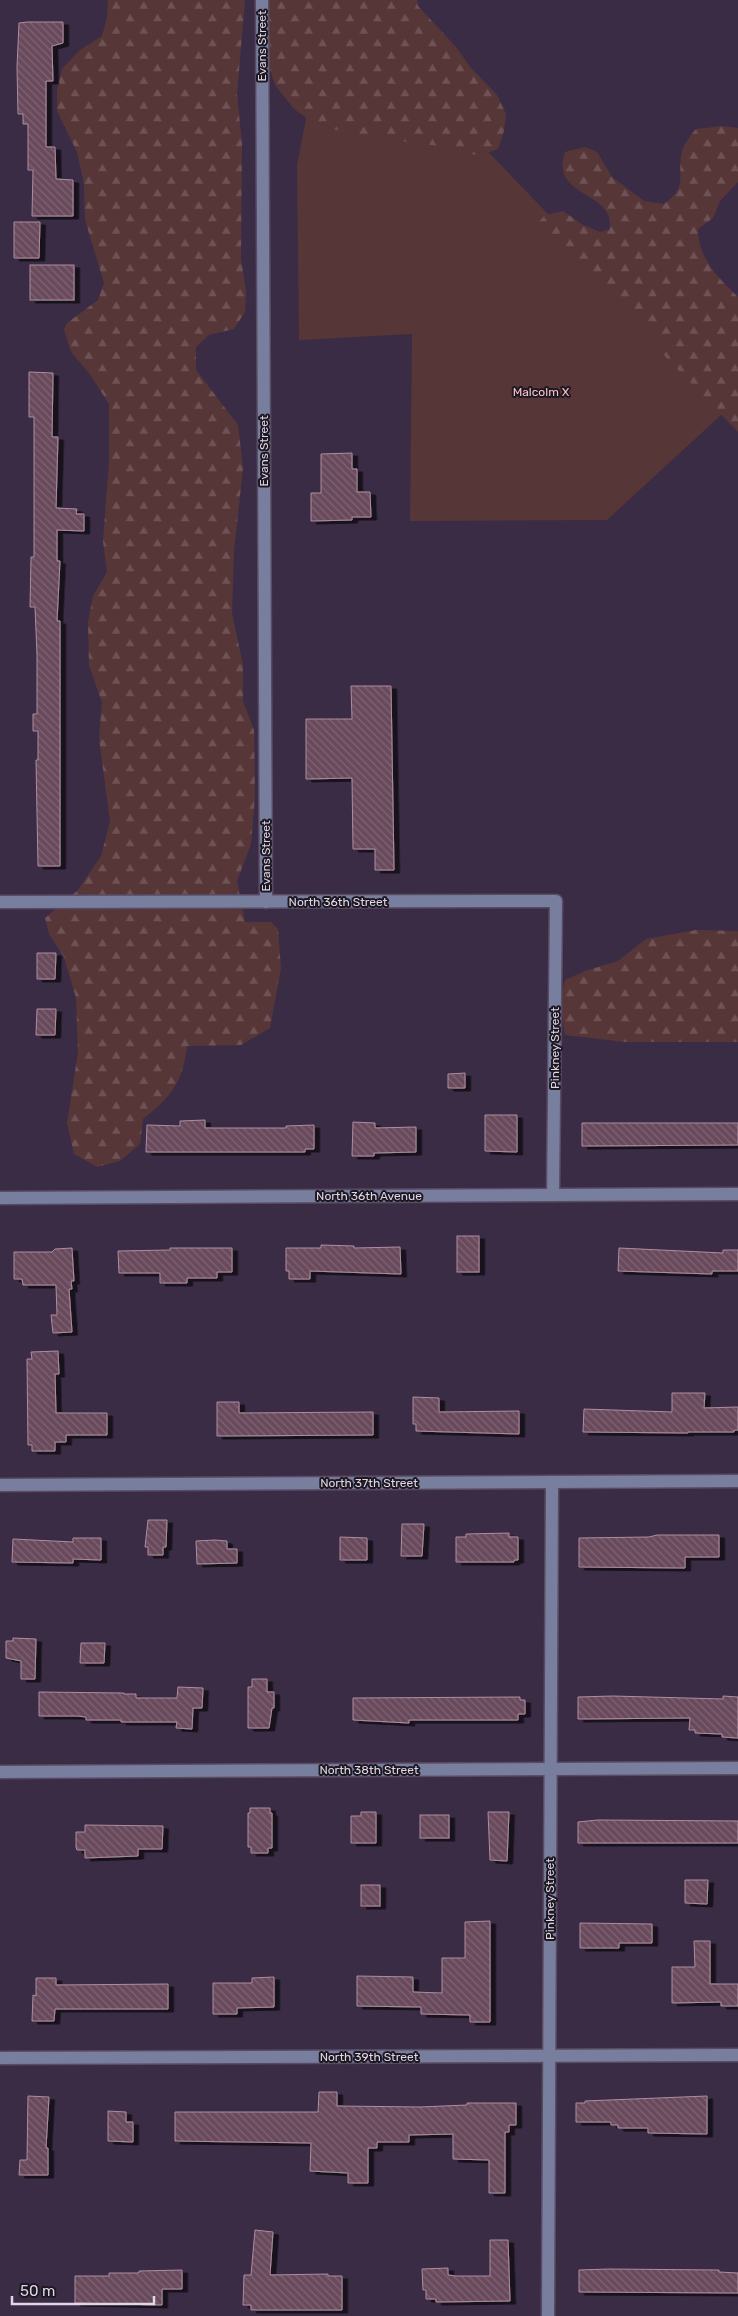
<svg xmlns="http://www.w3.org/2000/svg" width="738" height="2316" font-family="Rubik,sans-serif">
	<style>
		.green { fill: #573638 }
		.forest { fill: url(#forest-firs) }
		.building { fill: url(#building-back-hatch); stroke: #ae8da0; filter: url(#shadow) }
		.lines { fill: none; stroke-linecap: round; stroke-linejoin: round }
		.minor-casing { stroke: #584b62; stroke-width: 15 }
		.minor { stroke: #777e9e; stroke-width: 12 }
		.labels { text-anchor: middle; stroke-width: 4; stroke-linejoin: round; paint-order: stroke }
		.street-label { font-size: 12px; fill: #dfd6e6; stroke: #1e1823 }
		.park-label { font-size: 12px; fill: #fbc3c5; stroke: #1e1823 }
	</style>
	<defs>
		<pattern id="forest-firs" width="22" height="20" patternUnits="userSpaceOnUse" patternTransform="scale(1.25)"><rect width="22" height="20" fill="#573638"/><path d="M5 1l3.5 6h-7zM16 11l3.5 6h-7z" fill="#6f5255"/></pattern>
		<pattern id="building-back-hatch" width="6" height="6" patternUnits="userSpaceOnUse" patternTransform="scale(1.25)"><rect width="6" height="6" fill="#694a5c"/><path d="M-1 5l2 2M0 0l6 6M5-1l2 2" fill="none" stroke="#7e6373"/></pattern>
		<filter id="shadow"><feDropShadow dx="5.5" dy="3" stdDeviation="0" flood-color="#0009"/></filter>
	</defs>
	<rect width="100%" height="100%" fill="#3a2c45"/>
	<polygon class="green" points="313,83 469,132 732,405 607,520 410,521 412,334 299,340 297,165"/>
	<g class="forest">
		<path d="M108,0H245L237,94L242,143L241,259L246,291L245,312L234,329L209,335L196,347V370L238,425L243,468L234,551L232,613L243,665V701L254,730L255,796L251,844L237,881L245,922H271L278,929L281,968L270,1028L241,1045L187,1046C183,1082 170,1098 143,1119L140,1144L120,1161L97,1167L74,1154L67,1123L78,1052L76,998L64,957L49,934L45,918L78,890L101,856L110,822L99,738L102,703L89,665L88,622L93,596L107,572L103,541L109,463V404L89,373L71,352L64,329L67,323L98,300L104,283L85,220L84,184L77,152L57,111V89L62,69L80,50L102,36L107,18Z"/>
		<polygon points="265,0 417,0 418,6 456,47 471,68 497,95 506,114 504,131 498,149 481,155 455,153 439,146 371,137 318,126 294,109 275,85 268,62"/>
		<path d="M723,126L738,128V182L720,201L713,218L698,229C698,258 718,278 738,297V432L660,351L645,324L609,291L586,277L562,256L545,238L539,222L545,215L563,211L583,225L600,232L610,229C610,225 610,221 609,217C601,191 551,193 565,152L585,147L597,152L612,177L644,201L664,204C687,187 678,180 681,156C683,145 689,137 696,129Z"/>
		<polygon points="696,930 738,931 738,1042 625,1042 565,1035 560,1001 565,980 585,971 618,961 646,939"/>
	</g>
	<g class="building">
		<polygon points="27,22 63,22 63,43 52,46 53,81 46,81 46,147 55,147 56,179 73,180 73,216 32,216 33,170 28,170 28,124 23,124 23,114 18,114 17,67 19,23"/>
		<polygon points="14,222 40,222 39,258 14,258"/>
		<rect x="30" y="265" width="44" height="35"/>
		<polygon points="29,372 53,373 52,437 58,437 56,508 77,509 76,514 84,514 84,531 57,530 57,561 60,561 57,621 60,621 60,866 38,866 36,760 38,760 38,731 33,731 33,714 37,714 37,655 35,607 30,607 31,557 34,557 34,417 29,417"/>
		<polygon points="352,453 352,469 357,469 357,492 370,492 371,517 352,517 352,520 311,521 311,493 321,493 321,454"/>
		<polygon points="351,686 391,686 394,870 375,870 375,849 353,849 352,778 306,779 306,719 352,719"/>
		<polygon points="37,953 56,953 55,979 37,979"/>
		<polygon points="37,1009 56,1009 55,1035 36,1035"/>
		<polygon points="465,1073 465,1088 448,1088 448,1074"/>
		<polygon points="485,1115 517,1115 517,1152 485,1151"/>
		<polygon points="205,1120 205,1128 286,1128 286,1126 314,1125 314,1149 305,1149 305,1152 146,1152 147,1125 180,1126 180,1121"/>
		<polygon points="353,1122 375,1123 375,1128 416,1127 416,1152 374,1153 374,1156 352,1156"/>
		<polygon points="582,1123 738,1123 738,1145 582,1146"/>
		<rect x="457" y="1236" width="22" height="36"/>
		<polygon points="321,1245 354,1246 354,1248 400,1247 401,1274 310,1271 310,1279 289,1279 289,1271 286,1271 286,1248 321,1248"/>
		<polygon points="72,1248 74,1281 71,1281 72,1289 69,1289 72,1332 53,1333 51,1315 57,1315 56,1285 23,1285 22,1279 14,1279 14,1252 52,1252 55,1249"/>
		<polygon points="170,1248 232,1248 232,1272 217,1272 217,1278 187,1278 187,1283 160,1283 160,1273 119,1273 118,1251 170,1250"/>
		<polygon points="619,1248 723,1253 723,1250 738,1250 738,1271 712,1271 712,1274 618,1271"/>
		<polygon points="58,1351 59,1374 55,1374 56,1413 107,1413 107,1435 66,1435 66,1442 55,1442 55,1451 32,1451 32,1445 28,1445 27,1359 32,1359 31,1352"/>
		<polygon points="672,1393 705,1393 704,1408 738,1407 738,1430 734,1430 734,1432 688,1432 688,1433 583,1432 584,1409 672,1412"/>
		<polygon points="413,1397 439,1398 439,1412 519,1411 519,1434 416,1431 416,1424 413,1424"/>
		<polygon points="217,1402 239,1402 239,1413 373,1412 373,1435 217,1436"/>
		<polygon points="148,1520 167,1520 166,1547 163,1547 163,1555 148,1555 148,1547 145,1547"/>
		<polygon points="402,1524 424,1524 422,1556 401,1556"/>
		<polygon points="509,1533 509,1537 518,1537 518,1560 514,1560 514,1562 456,1562 456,1537 466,1537 466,1534"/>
		<polygon points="657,1535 719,1535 719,1557 685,1557 685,1568 579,1567 579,1538 649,1537"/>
		<polygon points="340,1537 367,1538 367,1560 340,1560"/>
		<polygon points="73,1538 101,1538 101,1560 73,1559 73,1563 12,1562 13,1539 73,1542"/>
		<polygon points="215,1540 227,1541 227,1549 237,1549 237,1563 197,1564 196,1541"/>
		<polygon points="13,1638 36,1639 35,1679 21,1679 21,1661 6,1658 6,1641 13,1641"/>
		<polygon points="81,1643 105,1643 104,1663 80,1663"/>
		<polygon points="252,1679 267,1679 267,1692 274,1692 274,1708 272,1708 269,1728 248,1728 248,1687 252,1687"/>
		<polygon points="178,1687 203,1688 202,1708 193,1708 192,1729 176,1728 177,1722 121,1722 121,1720 86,1720 86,1717 77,1716 39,1716 39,1692 124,1693 124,1694 136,1694 136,1698 177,1698"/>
		<polygon points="613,1696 723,1699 723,1696 738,1697 738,1738 722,1737 722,1734 695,1733 695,1730 689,1730 690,1718 578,1719 578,1697"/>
		<polygon points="520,1697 520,1700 525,1700 525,1714 518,1714 518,1720 409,1720 409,1723 353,1720 353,1698"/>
		<polygon points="250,1808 270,1808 270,1813 272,1813 272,1848 268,1848 268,1853 251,1853 251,1847 248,1847 248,1813 250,1813"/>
		<polygon points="361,1812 376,1812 376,1843 351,1843 351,1816 361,1816"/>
		<polygon points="488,1812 509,1812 507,1861 490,1860"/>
		<rect x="420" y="1815" width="29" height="23"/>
		<polygon points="598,1820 738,1821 738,1843 578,1843 578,1822"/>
		<polygon points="85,1825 163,1826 162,1849 138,1849 138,1856 85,1858 85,1850 77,1850 76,1847 76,1832 85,1832"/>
		<polygon points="685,1880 708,1880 707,1904 685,1903"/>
		<rect x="361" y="1885" width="19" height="21"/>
		<polygon points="490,1921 490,2022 470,2022 470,2015 421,2014 421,2007 357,2006 357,1976 413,1977 413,1992 442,1993 442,1958 465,1958 465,1922"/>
		<polygon points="580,1923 652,1924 652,1943 619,1943 619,1948 580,1948"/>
		<polygon points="694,1941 710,1941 710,1984 738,1984 738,2006 721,2006 721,2002 672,2003 672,1967 695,1967"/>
		<polygon points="274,1977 274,2007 237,2008 237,2014 213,2014 213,1983 252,1983 252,1978"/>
		<polygon points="36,1978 56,1978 56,1985 168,1984 168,2009 55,2009 54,2021 32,2021 33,1995 36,1996"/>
		<polygon points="319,2092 337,2092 337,2106 420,2107 467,2105 467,2103 516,2103 516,2125 509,2125 509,2132 505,2132 505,2193 489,2193 489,2160 453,2159 453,2134 409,2135 409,2142 377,2142 377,2148 368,2148 368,2183 348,2183 348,2173 310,2171 311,2143 175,2141 175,2112 318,2112"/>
		<polygon points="28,2096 49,2097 46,2148 48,2148 48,2175 19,2175 20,2160 27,2160"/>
		<polygon points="707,2096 707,2134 648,2133 648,2128 618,2128 618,2125 611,2125 611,2122 576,2122 576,2103 585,2103 585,2101"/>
		<polygon points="108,2111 126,2112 126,2122 133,2122 133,2142 108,2141"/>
		<polygon points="255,2230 273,2232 270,2275 328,2274 328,2276 342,2276 342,2310 251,2310 251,2305 243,2305 244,2275 251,2275"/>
		<polygon points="490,2240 508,2240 510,2301 436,2302 436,2299 426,2299 426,2290 423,2290 422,2269 448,2268 448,2275 456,2276 490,2276"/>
		<polygon points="609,2269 719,2270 719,2272 738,2273 738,2293 579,2292 579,2270"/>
		<polygon points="182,2270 182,2289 162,2289 162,2305 75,2303 75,2276 109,2276 109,2273 139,2273 139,2271"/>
	</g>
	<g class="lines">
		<defs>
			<g id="minor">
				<polyline points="262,0 266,902"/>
				<polyline points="0,902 556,901 553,1195"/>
				<polyline points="0,1198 738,1194"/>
				<polyline points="0,1485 738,1481"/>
				<polyline points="0,1772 738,1768"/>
				<polyline points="0,2058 738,2055"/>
				<polyline points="548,2316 552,1482"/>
			</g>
		</defs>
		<use href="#minor" class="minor-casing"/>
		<use href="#minor" class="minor"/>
	</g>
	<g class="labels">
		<g class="street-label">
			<text transform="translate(262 46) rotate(-90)" y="4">Evans Street</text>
			<text transform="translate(264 451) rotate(-90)" y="4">Evans Street</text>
			<text transform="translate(266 856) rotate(-90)" y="4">Evans Street</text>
			<text x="338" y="906">North 36th Street</text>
			<text transform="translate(555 1048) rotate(-90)" y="4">Pinkney Street</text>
			<text x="369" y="1200">North 36th Avenue</text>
			<text x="369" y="1487">North 37th Street</text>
			<text x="369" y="1774">North 38th Street</text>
			<text transform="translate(550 1899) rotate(-90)" y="4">Pinkney Street</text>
			<text x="369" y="2061">North 39th Street</text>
		</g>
		<g class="park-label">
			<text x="541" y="396">Malcolm X</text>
		</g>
	</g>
	<path d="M12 2296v8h142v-8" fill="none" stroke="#dfd6e6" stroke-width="2.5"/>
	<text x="20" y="2296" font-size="15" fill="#dfd6e6" stroke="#1e1823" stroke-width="4" paint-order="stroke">50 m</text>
</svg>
